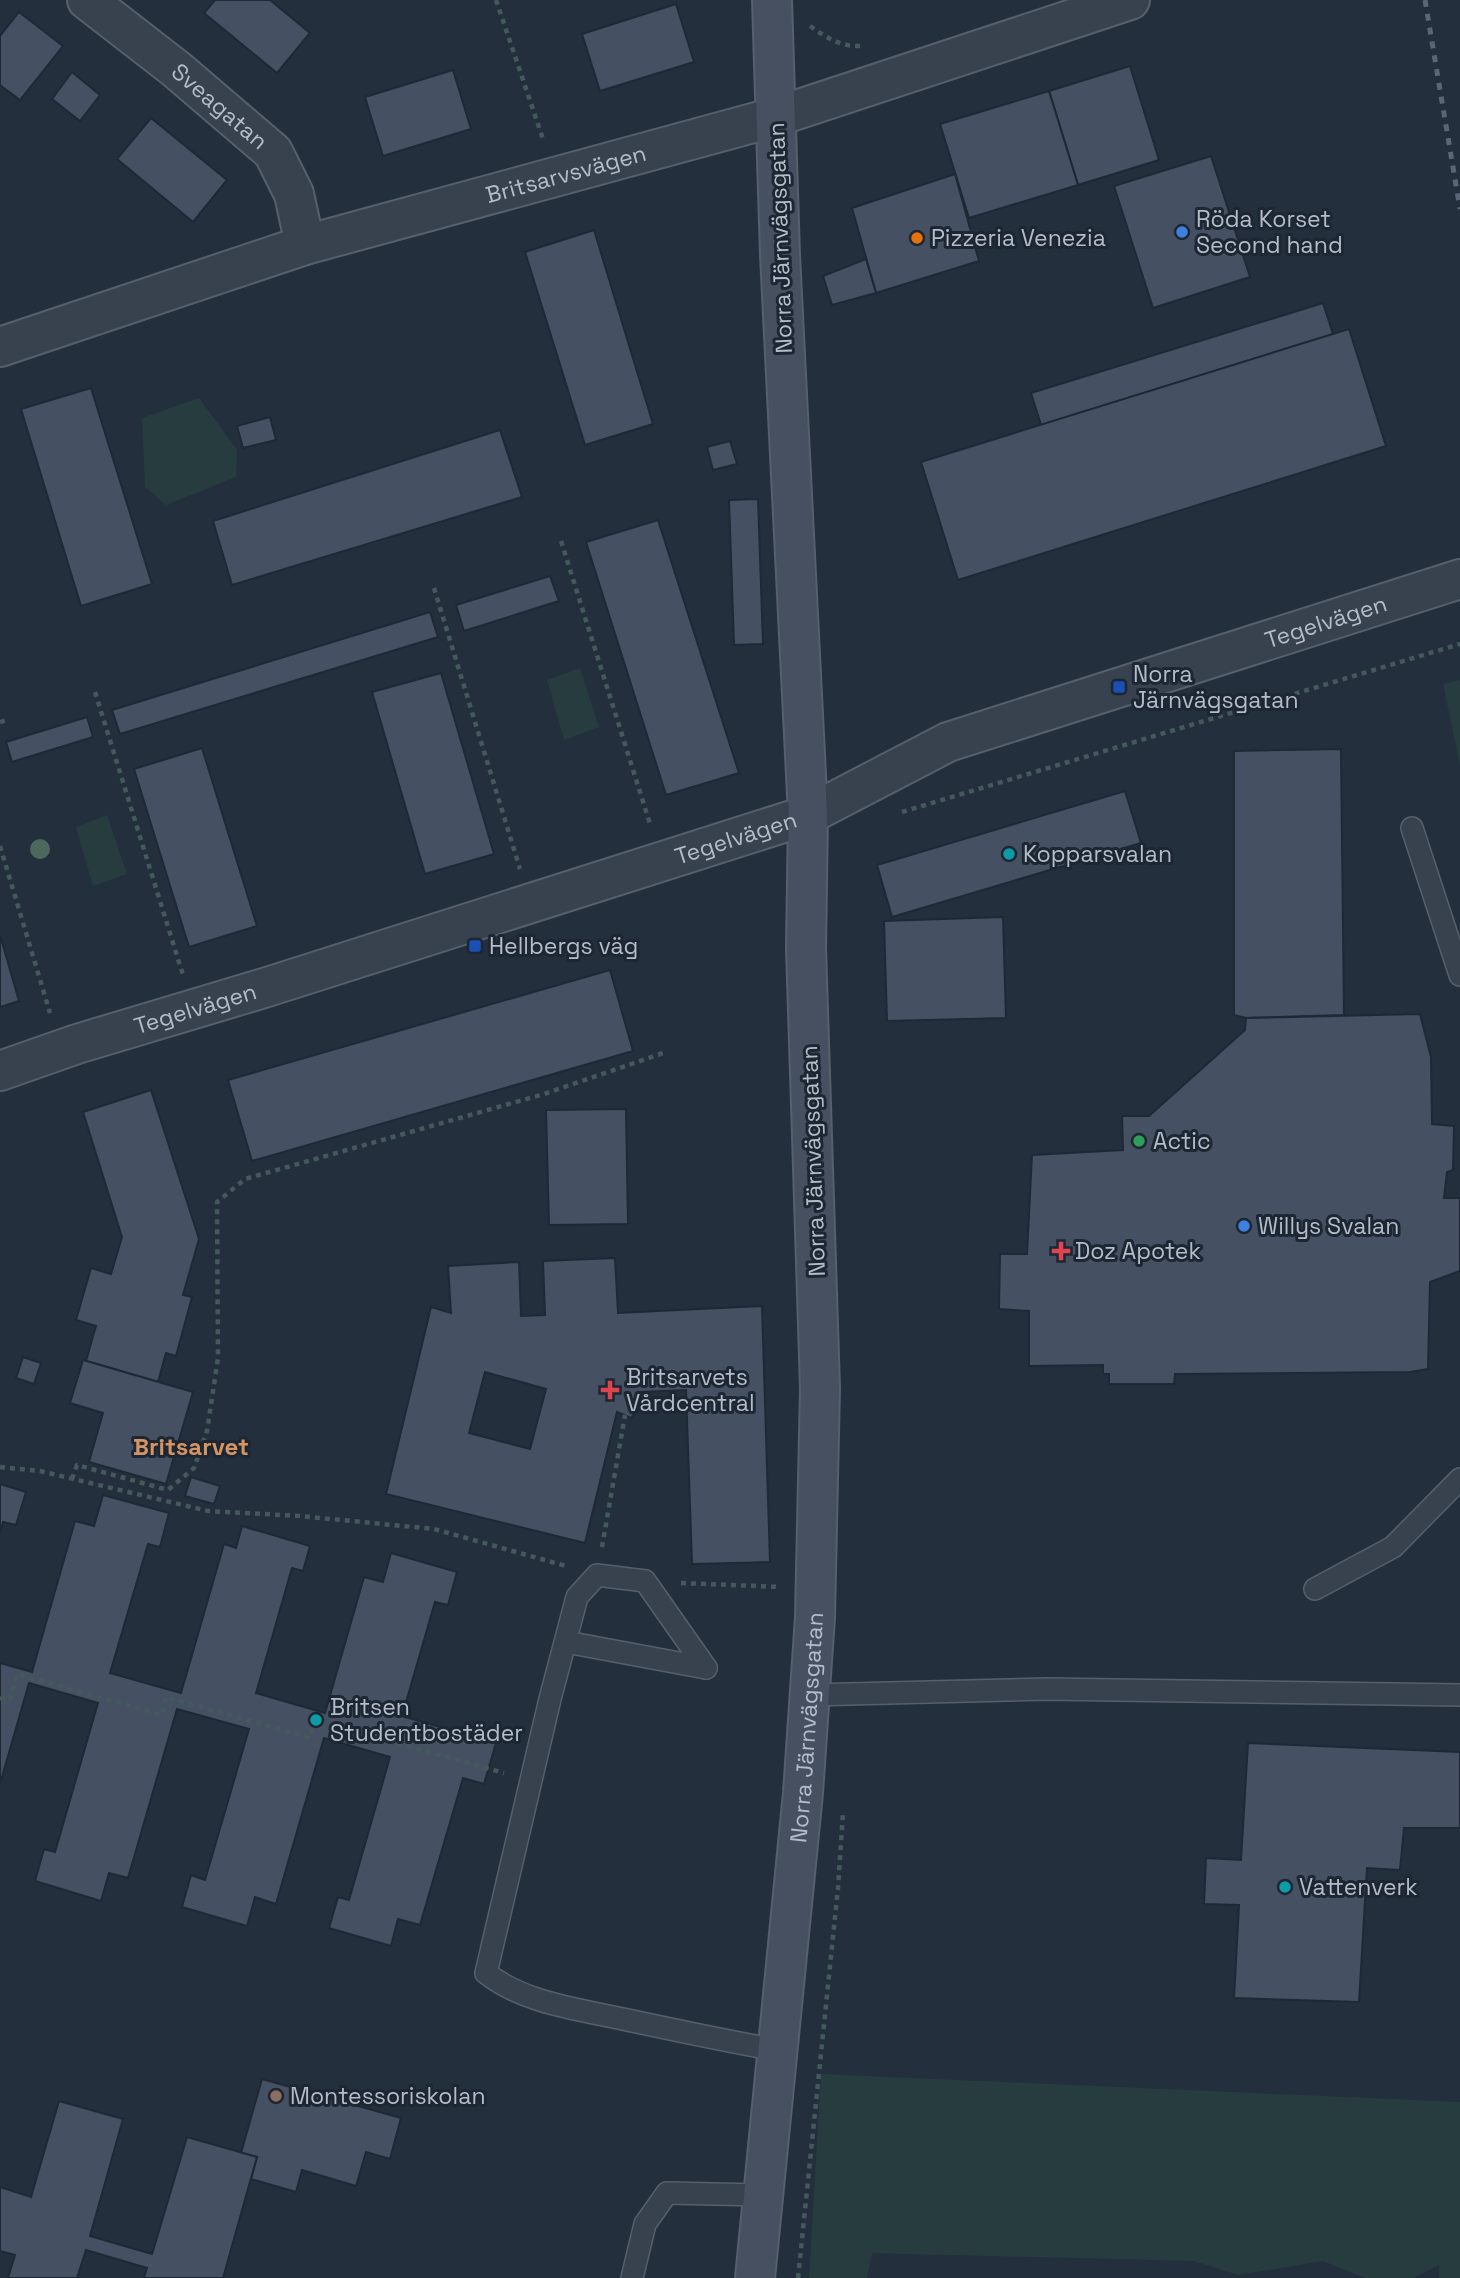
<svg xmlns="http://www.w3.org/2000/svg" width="1460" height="2278" font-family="'Space Grotesk',sans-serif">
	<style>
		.green { fill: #263c3f }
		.building { fill: #455162; stroke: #1f2835; stroke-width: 2; fill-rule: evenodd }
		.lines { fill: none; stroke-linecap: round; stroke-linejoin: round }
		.lane-casing { stroke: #565f6c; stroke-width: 24 }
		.street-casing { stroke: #565f6c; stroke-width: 42 }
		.secondary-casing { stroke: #565f6c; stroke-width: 42 }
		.path { stroke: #44595c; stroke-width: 4.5; stroke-dasharray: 5 5; stroke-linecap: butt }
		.lane { stroke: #38414e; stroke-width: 21 }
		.street { stroke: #38414e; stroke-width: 38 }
		.secondary { stroke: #465061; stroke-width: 38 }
		.rail { stroke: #5a6575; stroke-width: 5; stroke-dasharray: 7 7; stroke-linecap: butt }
		.tree { fill: #4b6a5d }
		.shop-dot { fill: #3f7fe0; stroke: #1d2633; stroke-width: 2.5 }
		.food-dot { fill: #e8710a; stroke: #1d2633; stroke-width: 2.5 }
		.transit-dot { fill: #1a4fb4; stroke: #1d2633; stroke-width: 2.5 }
		.culture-dot { fill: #0f9aa8; stroke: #1d2633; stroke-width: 2.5 }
		.leisure-dot { fill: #2e9e5b; stroke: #1d2633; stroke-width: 2.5 }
		.health-dot { fill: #e0444e; stroke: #1d2633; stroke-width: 2.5 }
		.education-dot { fill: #8d6e63; stroke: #1d2633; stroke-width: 2.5 }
		.labels { text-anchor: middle; stroke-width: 6; stroke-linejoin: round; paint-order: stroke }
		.street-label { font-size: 23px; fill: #b4bcc9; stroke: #1d2633 }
		.poi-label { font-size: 23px; fill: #b4bcc9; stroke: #1d2633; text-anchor: start }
		.neighbourhood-label { font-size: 24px; font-weight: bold; fill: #d59563; stroke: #1d2633 }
	</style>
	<rect width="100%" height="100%" fill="#242f3e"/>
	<g class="green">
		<polygon points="199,398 237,450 236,477 166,505 145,487 142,418"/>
		<polygon points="580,668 599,727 564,740 547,680"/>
		<polygon points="1460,680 1460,765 1443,684"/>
		<polygon points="107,815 127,874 93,886 76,827"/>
		<polygon points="821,2074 1460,2102 1460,2278 1439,2278 1439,2265 1413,2278 1365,2278 1323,2261 1238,2275 1194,2261 872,2253 867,2278 809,2278"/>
	</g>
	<g class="building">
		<polygon points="215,0 270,0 310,33 277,73 204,13"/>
		<polygon points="676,4 694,62 600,91 582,34"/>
		<polygon points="19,12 63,46 20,100 0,85 0,36"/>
		<polygon points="1130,66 1159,160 1078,185 1049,91"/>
		<polygon points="453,70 471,129 383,156 365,97"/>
		<polygon points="72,72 100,95 80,121 52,99"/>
		<polygon points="1049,91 1078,185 969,218 940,124"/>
		<polygon points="151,118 227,180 193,222 117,159"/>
		<polygon points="1211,156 1250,277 1153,308 1114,186"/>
		<polygon points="955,174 979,261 876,293 852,208"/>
		<polygon points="594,230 653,424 585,445 525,252"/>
		<polygon points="866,259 876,293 832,305 823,276"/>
		<polygon points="1323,303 1333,334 1041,425 1031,393"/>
		<polygon points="1349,329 1386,446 958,580 921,462"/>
		<polygon points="91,388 152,584 81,606 21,409"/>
		<polygon points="270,417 276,440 243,448 237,426"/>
		<polygon points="500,430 522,497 232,585 213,521"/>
		<polygon points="730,441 737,464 713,470 707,447"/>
		<polygon points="758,499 763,644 734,645 729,500"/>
		<polygon points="658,520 739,773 666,795 586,542"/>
		<polygon points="550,576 559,601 464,631 456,605"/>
		<polygon points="430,612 438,637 120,734 112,710"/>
		<polygon points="441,673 494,854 425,874 372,692"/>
		<polygon points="87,717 93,737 12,762 6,742"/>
		<polygon points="202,748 257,926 189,947 134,769"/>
		<polygon points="1341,749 1344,1015 1246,1018 1234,1015 1234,751"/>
		<polygon points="1125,791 1141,843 892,917 877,865"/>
		<polygon points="1003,917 1006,1018 887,1021 884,921"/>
		<polygon points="0,935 19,1001 0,1007"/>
		<polygon points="610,970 633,1051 252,1161 228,1080"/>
		<polygon points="1420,1014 1431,1057 1432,1124 1454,1126 1453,1170 1447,1172 1444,1198 1460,1198 1460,1271 1430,1282 1428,1369 1410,1372 1175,1374 1174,1384 1109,1384 1109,1374 1103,1374 1103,1365 1029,1366 1029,1311 999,1309 1000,1254 1027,1254 1032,1155 1123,1150 1122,1116 1149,1116 1245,1030 1246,1018"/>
		<polygon points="151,1090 199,1239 183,1295 192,1297 176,1356 166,1353 158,1382 86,1361 96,1326 76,1320 91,1268 111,1274 122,1237 83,1112"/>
		<polygon points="626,1109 628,1224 549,1225 546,1110"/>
		<path d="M615,1258L618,1313L762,1306L770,1562L692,1564L686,1390L642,1392L646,1400L631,1418L617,1412L585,1543L386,1494L431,1307L451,1313L448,1266L519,1262L521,1316L545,1315L543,1261ZM485,1372L546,1389L530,1449L469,1433Z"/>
		<polygon points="23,1357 41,1363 34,1384 16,1378"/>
		<polygon points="83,1360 193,1392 166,1484 89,1462 103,1413 70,1403"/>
		<polygon points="191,1477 220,1486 214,1504 185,1496"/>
		<polygon points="0,1484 26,1492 16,1525 3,1522 0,1534"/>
		<polygon points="103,1495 169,1513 160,1547 148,1544 110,1673 181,1693 224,1544 236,1548 242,1526 310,1546 303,1571 292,1568 256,1693 325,1713 364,1577 383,1582 391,1553 457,1572 448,1605 435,1602 402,1716 496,1743 484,1784 463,1778 420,1925 398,1919 391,1946 329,1928 338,1897 349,1900 390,1757 324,1738 276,1904 255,1897 247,1926 182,1907 191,1875 205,1880 249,1729 177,1709 128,1878 109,1873 101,1901 35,1881 44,1849 55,1852 98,1703 29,1683 0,1784 0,1663 32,1672 75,1521 94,1526"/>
		<polygon points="1248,1743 1460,1752 1460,1828 1404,1828 1400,1870 1367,1868 1359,2002 1234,1998 1239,1905 1204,1904 1206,1858 1241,1860"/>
		<polygon points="262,2079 401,2118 390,2159 366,2152 356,2186 302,2170 296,2192 251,2179 257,2157 241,2153"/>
		<polygon points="59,2101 123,2119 90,2236 152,2254 187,2137 257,2157 223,2278 144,2278 147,2268 86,2250 77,2278 8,2278 15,2255 0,2251 0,2187 31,2197"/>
	</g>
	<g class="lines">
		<defs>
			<g id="lane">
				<polyline points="1412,828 1460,975"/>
				<polyline points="1315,1589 1393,1547 1460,1479"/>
				<polyline points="566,1642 706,1668"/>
				<path d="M706,1668L645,1581L597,1575L577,1597L550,1699L486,1973C524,2003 577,2009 623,2019C674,2030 726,2041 777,2050"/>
				<polyline points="810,1695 1047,1689 1460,1695"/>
				<polyline points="632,2278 645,2224 667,2193 762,2195"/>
			</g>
			<g id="street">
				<path id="s1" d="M87,0L176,69L273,152L294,194L305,245"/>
				<path id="s2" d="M0,347L305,245L775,117L1130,0"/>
				<path id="s3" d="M0,1071L77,1044L264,988L808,815L948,742L1460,579"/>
			</g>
			<g id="secondary">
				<path id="s4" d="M755,2278L803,1793L815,1617L820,1388L806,948L808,815L780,255L772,0"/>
			</g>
		</defs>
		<use href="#lane" class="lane-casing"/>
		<use href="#street" class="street-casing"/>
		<use href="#secondary" class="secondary-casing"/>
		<g class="path">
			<polyline points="496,0 544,142"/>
			<path d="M810,26C827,38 841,47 862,46"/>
			<polyline points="561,541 651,827"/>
			<polyline points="434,588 520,869"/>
			<polyline points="95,692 183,975"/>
			<polyline points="0,722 7,720"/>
			<polyline points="902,812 1460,644"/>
			<polyline points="0,846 50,1013"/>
			<polyline points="0,1467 40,1471 208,1511 300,1516 434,1529 566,1566"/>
			<polyline points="72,1479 77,1465 168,1490 194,1468 207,1431 218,1358 217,1202 245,1179 544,1094 666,1052"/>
			<polyline points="602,1547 625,1415"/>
			<polyline points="681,1583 780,1587"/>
			<polyline points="0,1698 10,1700 17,1674 162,1715 166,1697 310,1738 315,1720 504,1773"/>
			<polyline points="798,2278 838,1888 843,1812"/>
		</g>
		<use href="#lane" class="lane"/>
		<use href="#street" class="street"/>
		<use href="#secondary" class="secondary"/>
		<polyline class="rail" points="1425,0 1460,209"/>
	</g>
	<circle class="tree" cx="40" cy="849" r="10"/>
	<g class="shop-dot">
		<circle cx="1182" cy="232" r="7"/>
		<circle cx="1244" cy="1226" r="7"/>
	</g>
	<circle class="food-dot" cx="917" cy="238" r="7"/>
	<g class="transit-dot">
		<rect x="1112" y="680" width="14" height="14" rx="3.5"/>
		<rect x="468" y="939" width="14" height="14" rx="3.5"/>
	</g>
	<g class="culture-dot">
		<circle cx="1009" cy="854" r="7"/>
		<circle cx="316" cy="1720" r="7"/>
		<circle cx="1285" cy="1887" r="7"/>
	</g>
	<circle class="leisure-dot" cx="1139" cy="1141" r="7"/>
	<g class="health-dot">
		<path d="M1057.5 1240.5h7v7h7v7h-7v7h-7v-7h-7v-7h7z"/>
		<path d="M606.5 1379.5h7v7h7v7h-7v7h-7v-7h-7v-7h7z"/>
	</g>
	<circle class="education-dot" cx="276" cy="2096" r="7"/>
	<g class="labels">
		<g class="street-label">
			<text dy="8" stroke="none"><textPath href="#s1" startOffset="170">Sveagatan</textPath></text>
			<text dy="8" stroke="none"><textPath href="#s2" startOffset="592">Britsarvsvägen</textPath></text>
			<text transform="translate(780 238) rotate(-92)" y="8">Norra Järnvägsgatan</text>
			<text dy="8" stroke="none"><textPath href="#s3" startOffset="1402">Tegelvägen</textPath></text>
			<text dy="8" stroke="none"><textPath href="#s3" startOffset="772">Tegelvägen</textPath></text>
			<text dy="8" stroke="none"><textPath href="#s3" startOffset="205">Tegelvägen</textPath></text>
			<text transform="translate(813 1161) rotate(-92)" y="8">Norra Järnvägsgatan</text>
			<text dy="8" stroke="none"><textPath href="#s4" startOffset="553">Norra Järnvägsgatan</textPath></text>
		</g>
		<g class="poi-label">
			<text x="1196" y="227">Röda Korset<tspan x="1196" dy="26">Second hand</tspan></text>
			<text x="931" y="246">Pizzeria Venezia</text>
			<text x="1133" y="682">Norra<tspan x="1133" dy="26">Järnvägsgatan</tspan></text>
			<text x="1023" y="862">Kopparsvalan</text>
			<text x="489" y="954">Hellbergs väg</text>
			<text x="1153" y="1149">Actic</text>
			<text x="1258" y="1234">Willys Svalan</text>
			<text x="1075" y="1259">Doz Apotek</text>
			<text x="626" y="1385">Britsarvets<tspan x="626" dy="26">Vårdcentral</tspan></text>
			<text x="330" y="1715">Britsen<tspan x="330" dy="26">Studentbostäder</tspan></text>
			<text x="1299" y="1895">Vattenverk</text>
			<text x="290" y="2104">Montessoriskolan</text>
		</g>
		<g class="neighbourhood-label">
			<text x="191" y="1455">Britsarvet</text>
		</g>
	</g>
</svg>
